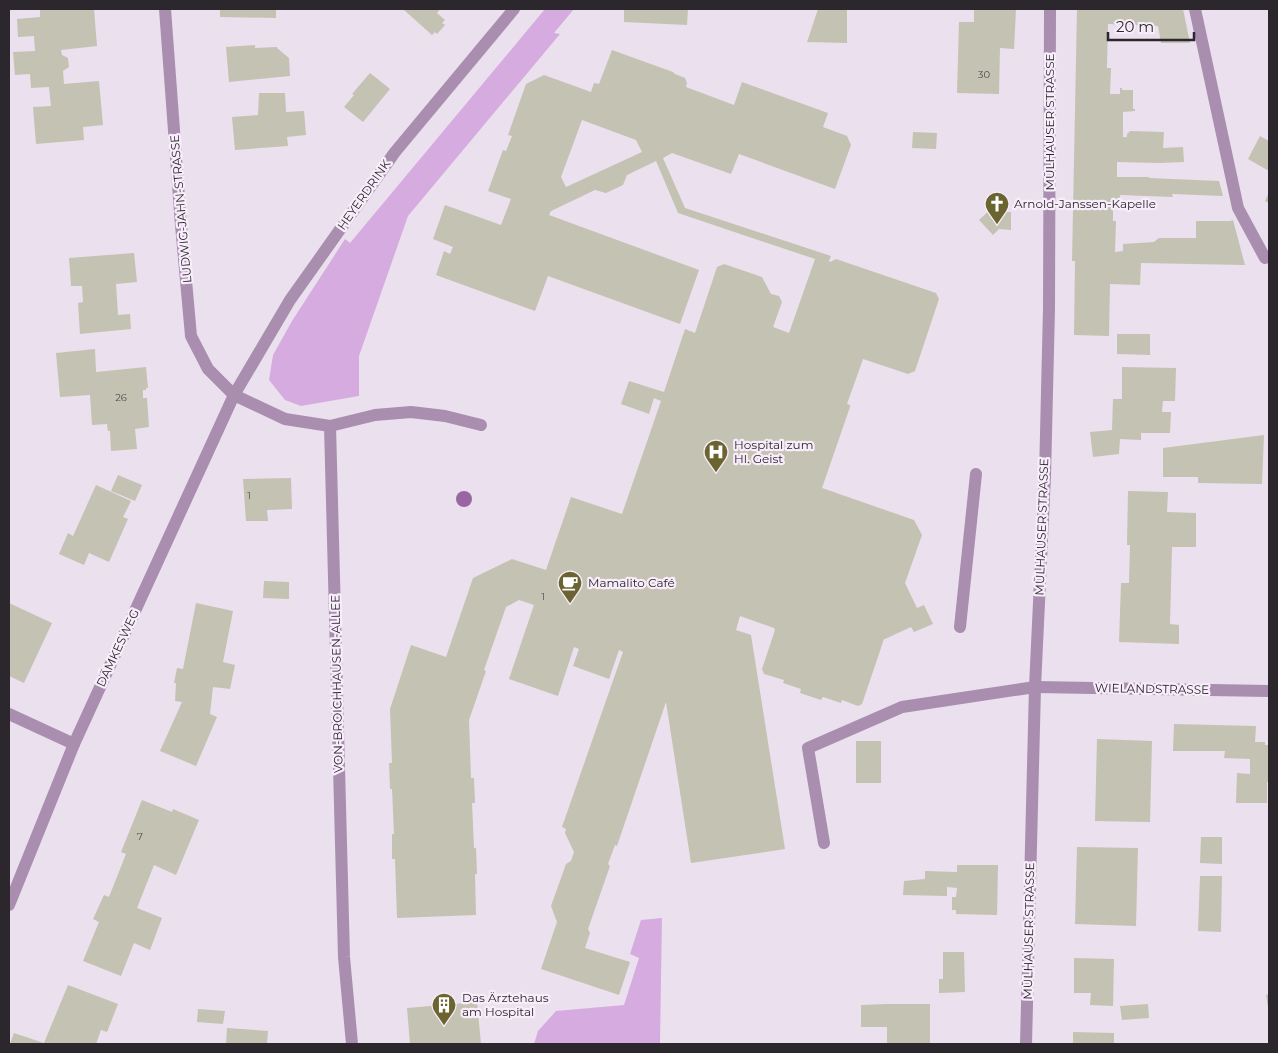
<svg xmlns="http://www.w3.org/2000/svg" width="1278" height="1053" font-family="Montserrat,sans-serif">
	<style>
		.green { fill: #d6ace0 }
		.building { fill: #c4c2b2; fill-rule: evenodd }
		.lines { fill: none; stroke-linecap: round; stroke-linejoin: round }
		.service { stroke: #a98eaf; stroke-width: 12 }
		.minor { stroke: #a98eaf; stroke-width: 12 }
		.tertiary { stroke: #a98eaf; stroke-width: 12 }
		.tree { fill: #9966a3 }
		.labels { text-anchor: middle; stroke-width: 4.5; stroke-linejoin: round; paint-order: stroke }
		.number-label { font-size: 10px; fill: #514e4e }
		.street-label { font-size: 12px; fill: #2b272c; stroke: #f8edfb }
		.poi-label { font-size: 12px; fill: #2b272c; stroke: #f8edfb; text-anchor: start }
	</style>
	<rect width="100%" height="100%" fill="#ebe0ee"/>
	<g class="green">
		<polygon points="545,9 574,9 554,33 560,34 408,216 359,356 359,396 301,406 285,400 269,380 273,355 292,321 345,239 350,243"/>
		<polygon points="662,918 660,1044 534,1044 538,1031 556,1011 624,1005 639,958 630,954 641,920"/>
	</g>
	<g class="building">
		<polygon points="40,9 94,9 97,46 61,50 62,55 68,58 69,67 63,71 64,84 99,81 103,125 83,127 84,140 36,144 33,107 51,106 49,87 31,88 30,74 15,75 13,52 35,51 34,36 18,37 17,19 40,17"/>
		<polygon points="220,9 276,9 276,18 220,17"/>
		<polygon points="405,9 440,9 437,13 445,20 442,23 445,25 437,34 435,32 432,35 404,10"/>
		<polygon points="624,9 688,9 687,25 624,22"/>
		<polygon points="818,9 847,9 847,43 807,42"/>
		<polygon points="974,9 1016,9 1014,49 1000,48 999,94 957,93 959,22 974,22"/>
		<polygon points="1077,9 1183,9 1190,43 1161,43 1158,26 1108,24 1107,68 1111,68 1110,94 1120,94 1120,88 1122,88 1122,90 1133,90 1133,109 1135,109 1135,111 1123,112 1123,137 1127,137 1127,134 1130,131 1164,132 1163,148 1183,147 1184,162 1159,163 1117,162 1117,177 1149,177 1149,178 1219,181 1223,196 1172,194 1173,197 1120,195 1120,205 1113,205 1113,221 1116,221 1115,252 1123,251 1123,244 1154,242 1155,241 1159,238 1196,238 1196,221 1230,221 1233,220 1245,265 1141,263 1140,285 1110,284 1109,336 1074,335 1075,261 1072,261"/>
		<polygon points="255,45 255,48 277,47 277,48 289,58 290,76 229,82 226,47"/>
		<path d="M612,50L673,72L675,74L685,78L687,83L686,87L734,105L742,82L828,113L823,127L847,136L851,145L835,189L739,154L731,174L672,153L663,158L685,208L831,256L829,261L830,262L836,259L936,293L939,299L915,371L908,374L863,359L847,404L850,405V407L822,488L914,520L922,535L905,583L917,608L924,605L933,624L914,632L911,627L885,639H884L862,704L858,706L842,700L841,703L823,697L821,700L800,693L801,689L783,683L784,680L764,674L762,669L775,630L774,628L740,616L736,630L751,635L785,849L691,863L666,702L617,846L615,845L608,864L610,866L588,929L590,933L585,948L630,962L619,995L541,969L557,922L551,906L566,864L571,861L574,852L565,833L566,829L562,827L623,652L619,650L609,679L573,666L579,649L574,647L558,696L509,679L534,605L519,600L506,607L484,670L486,671L469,720L471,778H474L475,803H472L474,848H476L477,874H475L476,915L397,918L395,859H392V834H394L392,789H390L389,763H392L390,709L411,645L446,657L473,578L512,559L546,570L571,497L622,514L661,401L654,398L649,414L621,404L629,381L664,392L685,329L695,333L717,267L724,264L762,277L771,294L779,296L782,302L773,327L789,333L815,259L678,213L656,161L627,175L623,185L606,193L595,190L551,211L549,215L699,270L680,324L548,276L535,311L436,275L444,251L450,254L453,247L433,239L445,205L501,225L511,199L488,191L503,150L506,151L512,136L508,135L526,84L544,75L591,92L594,83L599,84ZM582,120L636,140L642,152L566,187L561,177Z"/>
		<polygon points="370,73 390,89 363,122 344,107 354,95 352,94"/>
		<polygon points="259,93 285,93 286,112 304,111 306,135 287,137 288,146 235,150 232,117 258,115"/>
		<polygon points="913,132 937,133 936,149 912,148"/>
		<polygon points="1260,136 1269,141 1269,171 1248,159"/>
		<polygon points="1269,192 1269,203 1265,201"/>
		<polygon points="994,206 1000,212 1011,212 1011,230 999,229 993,235 979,220"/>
		<polygon points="134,253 137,282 116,284 118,315 130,314 131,329 80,334 78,303 83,302 82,286 71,286 69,258"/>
		<polygon points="1117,334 1150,334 1150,355 1117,354"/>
		<polygon points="95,349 96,372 146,367 148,388 146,388 146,390 143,390 143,398 147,398 149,427 135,429 137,449 111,451 110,431 108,431 107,424 92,425 90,395 60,397 56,353"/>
		<polygon points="1122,367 1176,368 1175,401 1163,401 1162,412 1171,412 1170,433 1141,433 1141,440 1120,439 1119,454 1093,457 1090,432 1112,430 1113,399 1122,399"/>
		<polygon points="1264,435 1262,484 1198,483 1198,477 1163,477 1163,448"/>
		<polygon points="118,475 142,485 135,501 111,491"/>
		<polygon points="291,478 292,509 267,510 268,521 246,521 243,479"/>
		<polygon points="96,485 131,501 123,517 128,519 109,562 89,553 84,565 59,554 68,533 73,536"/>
		<polygon points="1128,491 1168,492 1167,512 1196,513 1196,547 1172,547 1170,624 1179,625 1179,644 1119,642 1121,583 1129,583 1130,545 1127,545"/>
		<polygon points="264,581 289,582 289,599 263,598"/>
		<polygon points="9,603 52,623 24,683 9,676"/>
		<polygon points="196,603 233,611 223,662 235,665 230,689 213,687 210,714 217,717 196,766 160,751 182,702 175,701 176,683 174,683 177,668 183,669"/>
		<polygon points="1174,724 1256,726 1255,742 1265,742 1265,745 1269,745 1269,782 1267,782 1267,803 1236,803 1237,773 1250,774 1250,759 1224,758 1225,751 1173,751"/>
		<polygon points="1097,739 1152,741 1150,822 1095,821"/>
		<rect x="856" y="741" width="25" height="42"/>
		<polygon points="142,800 172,812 173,809 199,820 176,875 154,865 137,908 162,918 150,950 134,943 121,976 83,961 99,922 93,919 104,895 109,897 126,854 121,852"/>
		<polygon points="1201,837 1222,837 1222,864 1200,863"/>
		<polygon points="1077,847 1138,848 1136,926 1075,924"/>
		<polygon points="957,865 998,865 997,915 956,914 956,910 952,910 952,897 956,897 957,888 947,887 947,896 903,895 904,881 925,879 925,871 957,872"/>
		<polygon points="1200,876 1222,876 1221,932 1198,931"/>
		<polygon points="943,952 964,952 965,992 939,993 939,979 943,979"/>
		<polygon points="1074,958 1114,959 1113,1006 1090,1005 1091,993 1074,993"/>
		<polygon points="68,985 118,1004 107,1032 101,1030 96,1044 10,1044 14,1033 44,1043"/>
		<polygon points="1269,994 1269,1008 1268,1008 1266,995"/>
		<polygon points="477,1002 481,1044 410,1044 407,1008"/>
		<polygon points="887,1004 930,1004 930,1044 887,1044 887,1027 861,1027 861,1005"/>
		<polygon points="1148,1004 1149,1018 1122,1020 1120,1006"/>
		<polygon points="198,1009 225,1011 223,1024 197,1022"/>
		<polygon points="227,1028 268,1031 267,1044 226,1044"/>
		<polygon points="1073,1032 1114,1033 1114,1044 1073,1044"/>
	</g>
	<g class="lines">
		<g class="service">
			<polyline points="330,426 375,415 411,412 445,416 481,425"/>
			<polyline points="960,627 976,474"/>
			<polyline points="824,843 808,748 902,707 1035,687"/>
		</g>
		<g class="minor">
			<polyline points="165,9 181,225 191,336 208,369 234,395 285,419 330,426 344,957 352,1044"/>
			<polyline points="1195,9 1238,208 1265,258"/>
			<polyline points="1035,687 1269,691"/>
			<polyline points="9,714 74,744"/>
			<polyline points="9,905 74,744 234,395 290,300 395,152 514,9"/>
		</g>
		<polyline class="tertiary" points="1026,1044 1035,687 1045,476 1049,308 1050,9"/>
	</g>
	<circle class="tree" cx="464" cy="499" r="8"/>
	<defs>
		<symbol id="church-pin" viewBox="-11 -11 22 30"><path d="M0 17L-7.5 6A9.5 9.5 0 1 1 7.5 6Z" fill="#6b6431" stroke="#f8edfb"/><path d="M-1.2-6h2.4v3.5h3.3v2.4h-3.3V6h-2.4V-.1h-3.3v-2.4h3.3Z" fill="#fff"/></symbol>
		<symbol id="hospital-pin" viewBox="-11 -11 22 30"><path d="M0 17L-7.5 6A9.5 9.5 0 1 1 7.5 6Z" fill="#6b6431" stroke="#f8edfb"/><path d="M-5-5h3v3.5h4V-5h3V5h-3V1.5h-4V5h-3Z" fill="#fff"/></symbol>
		<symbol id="cafe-pin" viewBox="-11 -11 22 30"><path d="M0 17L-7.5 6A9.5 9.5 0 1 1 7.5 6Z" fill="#6b6431" stroke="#f8edfb"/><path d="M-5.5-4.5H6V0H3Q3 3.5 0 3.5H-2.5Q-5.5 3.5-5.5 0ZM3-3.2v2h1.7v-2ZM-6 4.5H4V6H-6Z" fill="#fff"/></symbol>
		<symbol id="building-pin" viewBox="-11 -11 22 30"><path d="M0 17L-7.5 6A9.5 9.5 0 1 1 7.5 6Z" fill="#6b6431" stroke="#f8edfb"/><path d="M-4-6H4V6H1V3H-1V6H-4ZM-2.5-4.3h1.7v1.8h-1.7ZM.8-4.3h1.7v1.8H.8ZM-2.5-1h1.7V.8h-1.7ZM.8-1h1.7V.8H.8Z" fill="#fff"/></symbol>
	</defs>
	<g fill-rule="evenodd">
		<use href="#church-pin" x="983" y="190" width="28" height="38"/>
		<use href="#hospital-pin" x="702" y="438" width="28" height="38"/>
		<use href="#cafe-pin" x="556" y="569" width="28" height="38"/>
		<use href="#building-pin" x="430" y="991" width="28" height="38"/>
	</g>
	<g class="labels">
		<g class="number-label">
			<text x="984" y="78">30</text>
			<text x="121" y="401">26</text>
			<text x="249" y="499">1</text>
			<text x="543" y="600">1</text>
			<text x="140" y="840">7</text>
		</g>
		<g class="street-label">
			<text transform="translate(1050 122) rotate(-90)" y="4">MÜLHAUSER STRASSE</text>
			<text transform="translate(364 195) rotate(-55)" y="4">HEYERDRINK</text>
			<text transform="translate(181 209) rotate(-95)" y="4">LUDWIG-JAHN-STRASSE</text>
			<text transform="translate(1042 527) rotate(-88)" y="4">MÜLHAUSER STRASSE</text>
			<text transform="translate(118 648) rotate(-65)" y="4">DÄMKESWEG</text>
			<text transform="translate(337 684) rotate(-91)" y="4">VON-BROICHHAUSEN-ALLEE</text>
			<text transform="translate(1152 689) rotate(1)" y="4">WIELANDSTRASSE</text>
			<text transform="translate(1029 931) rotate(-89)" y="4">MÜLHAUSER STRASSE</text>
		</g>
		<g class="poi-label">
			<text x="1014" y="208">Arnold-Janssen-Kapelle</text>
			<text x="734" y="449">Hospital zum<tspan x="734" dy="14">Hl. Geist</tspan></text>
			<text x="588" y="587">Mamalito Café</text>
			<text x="462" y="1002">Das Ärztehaus<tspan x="462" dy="14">am Hospital</tspan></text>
		</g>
	</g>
	<rect width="1278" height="1053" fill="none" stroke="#2b272c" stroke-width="20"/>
	<path d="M1108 32v8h86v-8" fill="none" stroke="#2b272c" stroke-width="2.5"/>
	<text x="1116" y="32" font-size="15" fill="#2b272c" stroke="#f8edfb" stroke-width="4" paint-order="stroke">20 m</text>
</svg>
